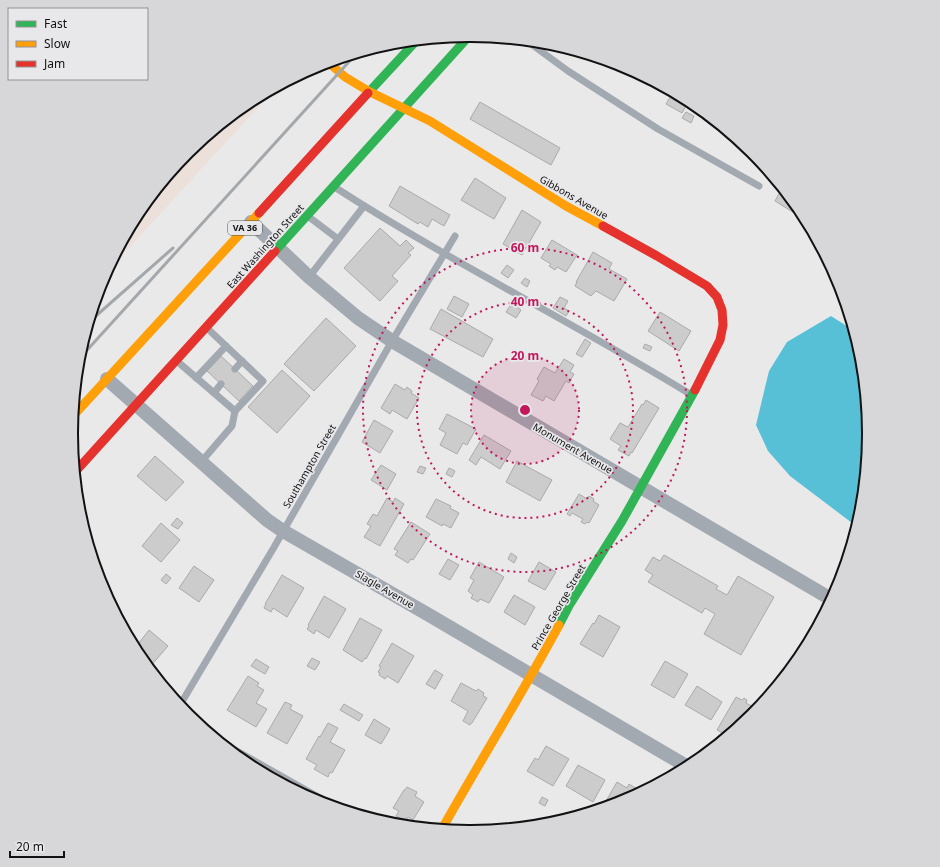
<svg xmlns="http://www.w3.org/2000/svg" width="940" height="867" font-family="'Noto Sans',sans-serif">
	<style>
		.industrial { fill: #ece1da }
		.water { fill: #57c0d6 }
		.building { fill: #cdcccd; stroke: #aaa }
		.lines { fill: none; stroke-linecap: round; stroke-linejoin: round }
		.lane { stroke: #a2a9b0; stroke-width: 7 }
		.street { stroke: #a2a9b0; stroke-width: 14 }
		.fast { stroke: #30b455; stroke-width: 9 }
		.slow { stroke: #ff9f0a; stroke-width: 9 }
		.jam { stroke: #e5322d; stroke-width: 9 }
		.rail { stroke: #a4a8ab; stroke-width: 3 }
		.ring { fill: none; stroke: #c2185b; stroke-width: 2; stroke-dasharray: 2 4 }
		.labels { text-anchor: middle; stroke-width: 3.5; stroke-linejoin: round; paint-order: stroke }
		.shield { fill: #e8e8eb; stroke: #525254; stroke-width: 1 }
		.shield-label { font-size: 9px; font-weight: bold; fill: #121213 }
		.street-label { font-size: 10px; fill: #121213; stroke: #e8e8eb }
		.rim { fill: none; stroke: #121213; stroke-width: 2 }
		.centre { fill: #c2185b; stroke: #e8e8eb; stroke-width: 2 }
		.ring-label { font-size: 12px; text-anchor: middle; font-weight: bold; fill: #c2185b; stroke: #e8e8eb; stroke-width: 3.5; stroke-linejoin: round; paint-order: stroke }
	</style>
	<rect width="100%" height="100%" fill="#e9e9ea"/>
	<polygon class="industrial" points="277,87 106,273 139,212 188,152 249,102"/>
	<polygon class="water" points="831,316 853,330 861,356 868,434 861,511 856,526 790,476 768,451 756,425 769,371 787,342"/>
	<g class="building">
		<polygon points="673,92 692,102 709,117 687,104 682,113 666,104"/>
		<polygon points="480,102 560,148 551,165 470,119"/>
		<polygon points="686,112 694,116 691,123 682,118"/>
		<polygon points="475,178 506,198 494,219 461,200"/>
		<polygon points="400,186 450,215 444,226 432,219 428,227 420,222 418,224 389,206"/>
		<polygon points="782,188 799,209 796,214 775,201"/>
		<polygon points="522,210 541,222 522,255 503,244"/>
		<polygon points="380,228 400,246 406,240 414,248 408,253 411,255 392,276 398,281 380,301 344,268"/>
		<polygon points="552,240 577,255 566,272 557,267 555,270 549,266 551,264 541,258"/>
		<polygon points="593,252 612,263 609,269 627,279 614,301 596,291 591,296 575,286 577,282 576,282"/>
		<polygon points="507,265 514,270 508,278 501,273"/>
		<polygon points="525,278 530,281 527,287 521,283"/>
		<polygon points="454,296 469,304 462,317 447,309"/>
		<polygon points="560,297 568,301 564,308 569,311 566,316 553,308"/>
		<polygon points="512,303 521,310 516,318 506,312"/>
		<polygon points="441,309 493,339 483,357 430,329"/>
		<polygon points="660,312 691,331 679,351 648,331"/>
		<polygon points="326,318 356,346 314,391 284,364"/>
		<polygon points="585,339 591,343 582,357 576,354"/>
		<polygon points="645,344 652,347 650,351 643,348"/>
		<polygon points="221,356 253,386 239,401 207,371"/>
		<polygon points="564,359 574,365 570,372 574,374 569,383 566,381 554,401 546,396 543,401 531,395 539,381 537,379 544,367 555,373"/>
		<polygon points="282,370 310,396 277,433 248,407"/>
		<polygon points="395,384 405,390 407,387 412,391 411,393 419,398 407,419 392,410 390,414 381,408"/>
		<polygon points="646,400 659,408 632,453 631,452 629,456 618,450 621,446 610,439 620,423 628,427 642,404 643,405"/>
		<polygon points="447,414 476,429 467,445 463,443 457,454 440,445 446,433 439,429"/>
		<polygon points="374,420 393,431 380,453 362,442"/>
		<polygon points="484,435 511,451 500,469 481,457 476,465 469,460"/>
		<polygon points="155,456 184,482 166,501 137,476"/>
		<polygon points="517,461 552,480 540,501 506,482"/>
		<polygon points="381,465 396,474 387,490 371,480"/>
		<polygon points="420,466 426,468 423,474 417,472"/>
		<polygon points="449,468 455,471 452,477 446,474"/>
		<polygon points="579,494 587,499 589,496 594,499 593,501 599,505 589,523 587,522 585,524 581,522 583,519 572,513 570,516 567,514"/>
		<polygon points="387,498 393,502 395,498 404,504 380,546 364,537 371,526 367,524 373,514 377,516"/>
		<polygon points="436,499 451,506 450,508 459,513 451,528 443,524 442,526 426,517"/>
		<polygon points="177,518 183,523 178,529 171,525"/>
		<polygon points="411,522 430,534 413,560 411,559 408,563 395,555 398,551 394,549"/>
		<polygon points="161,523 180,540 161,562 142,546"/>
		<polygon points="511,553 517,557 514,563 508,559"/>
		<polygon points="664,555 718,586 716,589 727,595 738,576 774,597 741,655 704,634 715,614 705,608 702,613 648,582 653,575 645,570 653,557 660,561"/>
		<polygon points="448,559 459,565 450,580 439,574"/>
		<polygon points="479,562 504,577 489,603 480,599 478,602 471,598 473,595 468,591 474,580 470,578"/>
		<polygon points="539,562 556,572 545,590 528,581"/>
		<polygon points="194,566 214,580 199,602 179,588"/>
		<polygon points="166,574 171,578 166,584 161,580"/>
		<polygon points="282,575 304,588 287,617 273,608 271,612 264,608 266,604 265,604"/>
		<polygon points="514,595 535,607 525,625 504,612"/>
		<polygon points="324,596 346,609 329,638 316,630 314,634 307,629 309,626 308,625"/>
		<polygon points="599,615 620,627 603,657 580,644 593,623 594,624"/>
		<polygon points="360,618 382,630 366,659 365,658 362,662 343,650"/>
		<polygon points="149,630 168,646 149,668 139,655 135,648"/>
		<polygon points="392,643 414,656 398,683 387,676 385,679 379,675 380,673 378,672 381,667 379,666"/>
		<polygon points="312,658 320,662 315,670 307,666"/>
		<polygon points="256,659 269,667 265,674 251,666"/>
		<polygon points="665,661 688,674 674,698 651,685"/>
		<polygon points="435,670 443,675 435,689 426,684"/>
		<polygon points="248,676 259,683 257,686 264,690 256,703 267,709 256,727 227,710"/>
		<polygon points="461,683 476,691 478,689 484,693 483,696 487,698 472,723 471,723 470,725 463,721 468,711 451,701"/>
		<polygon points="697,686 722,702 711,720 685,705"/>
		<polygon points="736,697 742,700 744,698 747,700 746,703 757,709 752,715 731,733 729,732 727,735 717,730"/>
		<polygon points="285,702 292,705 290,709 303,716 287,744 267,733"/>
		<polygon points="344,704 363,715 359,721 340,710"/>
		<polygon points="374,719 390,729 381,744 365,735"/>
		<polygon points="328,723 338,728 330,742 345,750 332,773 330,772 328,777 314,769 317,765 306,759 319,736 320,737"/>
		<polygon points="546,746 569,759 553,786 527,771 535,758 538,760"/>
		<polygon points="578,765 605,780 593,802 566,786"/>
		<polygon points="617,782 627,788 629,784 637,789 635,793 637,794 622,802 612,805 606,801"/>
		<polygon points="407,787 417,792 415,796 424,802 413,820 408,817 405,821 396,816 399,811 393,808 404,790 405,790"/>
		<polygon points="542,797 548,800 545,806 539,803"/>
	</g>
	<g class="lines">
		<g class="lane">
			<polyline points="527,41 568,71 658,129 759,186"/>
			<path d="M336,188C451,262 574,323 690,394"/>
			<polyline points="153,195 201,141"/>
			<polyline points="309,217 338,239"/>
			<polyline points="309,277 364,206"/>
			<polyline points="208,329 263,381 235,411"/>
			<polyline points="178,362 235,411 232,426 201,462"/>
			<polyline points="235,369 242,361"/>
			<polyline points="196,378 226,346"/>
			<polyline points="214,393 221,384"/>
			<polyline points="180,705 273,549 392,341 455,236"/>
		</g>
		<g class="street">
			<polyline points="251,222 309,277 358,318 392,341 831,599"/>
			<polyline points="107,379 267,520 283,531 429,615 688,767"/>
			<polyline points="235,754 320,802"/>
		</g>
		<g class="fast">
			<polyline points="368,93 417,40"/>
			<polyline points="275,251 470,35"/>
			<polyline points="559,625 570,604 622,521 695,390"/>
		</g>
		<g class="slow">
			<polyline points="328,62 345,77 370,92 430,121 566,206 603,226"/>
			<polyline points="73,416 259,213"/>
			<path d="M442,829C480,761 522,694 559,625"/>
		</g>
		<g class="jam">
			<polyline points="259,213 368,93"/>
			<polyline points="603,226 657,256 707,286 717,297 722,310 723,325 720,340 695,390"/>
			<polyline points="75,472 275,251"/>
		</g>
		<g class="rail">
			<polyline points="89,322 173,248"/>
			<polyline points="79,359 356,54"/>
		</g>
	</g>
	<circle cx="525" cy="410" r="54" fill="#c2185b" fill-opacity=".12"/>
	<g class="ring">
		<circle cx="525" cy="410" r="54"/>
		<circle cx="525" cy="410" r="108"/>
		<circle cx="525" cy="410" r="162"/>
	</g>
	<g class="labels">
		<rect class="shield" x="228" y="221" width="34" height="14" rx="3"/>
		<g class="shield-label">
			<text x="245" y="231">VA 36</text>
		</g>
		<g class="street-label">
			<text transform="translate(574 197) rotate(30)" y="4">Gibbons Avenue</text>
			<text transform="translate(265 246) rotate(-48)" y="4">East Washington Street</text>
			<text transform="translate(573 448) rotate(30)" y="4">Monument Avenue</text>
			<text transform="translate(309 466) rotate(-60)" y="4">Southampton Street</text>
			<text transform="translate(385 589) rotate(30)" y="4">Slagle Avenue</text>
			<text transform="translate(558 607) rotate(-60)" y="4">Prince George Street</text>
		</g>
	</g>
	<path d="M0 0H940V867H0ZM469 42H471A391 391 0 0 1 862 433V434A391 391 0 0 1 471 825H469A391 391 0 0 1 78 434V433A391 391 0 0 1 469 42Z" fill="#d7d7da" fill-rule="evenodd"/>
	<path class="rim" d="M469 42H471A391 391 0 0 1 862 433V434A391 391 0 0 1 471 825H469A391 391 0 0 1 78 434V433A391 391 0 0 1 469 42Z"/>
	<circle cx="525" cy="410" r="6" class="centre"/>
	<g class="ring-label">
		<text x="525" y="252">60 m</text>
		<text x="525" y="306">40 m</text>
		<text x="525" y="360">20 m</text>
	</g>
	<rect x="8" y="8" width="140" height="72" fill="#e8e8eb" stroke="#929295"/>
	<rect x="16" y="21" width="20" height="6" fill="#30b455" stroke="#929295"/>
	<text x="44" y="28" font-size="12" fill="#121213">Fast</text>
	<rect x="16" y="41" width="20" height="6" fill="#ff9f0a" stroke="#929295"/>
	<text x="44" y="48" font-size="12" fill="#121213">Slow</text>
	<rect x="16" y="61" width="20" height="6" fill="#e5322d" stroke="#929295"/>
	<text x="44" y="68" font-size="12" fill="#121213">Jam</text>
	<path d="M10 851v6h54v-6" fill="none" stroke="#121213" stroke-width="2"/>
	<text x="16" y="851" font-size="12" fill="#121213" stroke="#e8e8eb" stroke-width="3" paint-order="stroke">20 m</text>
</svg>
